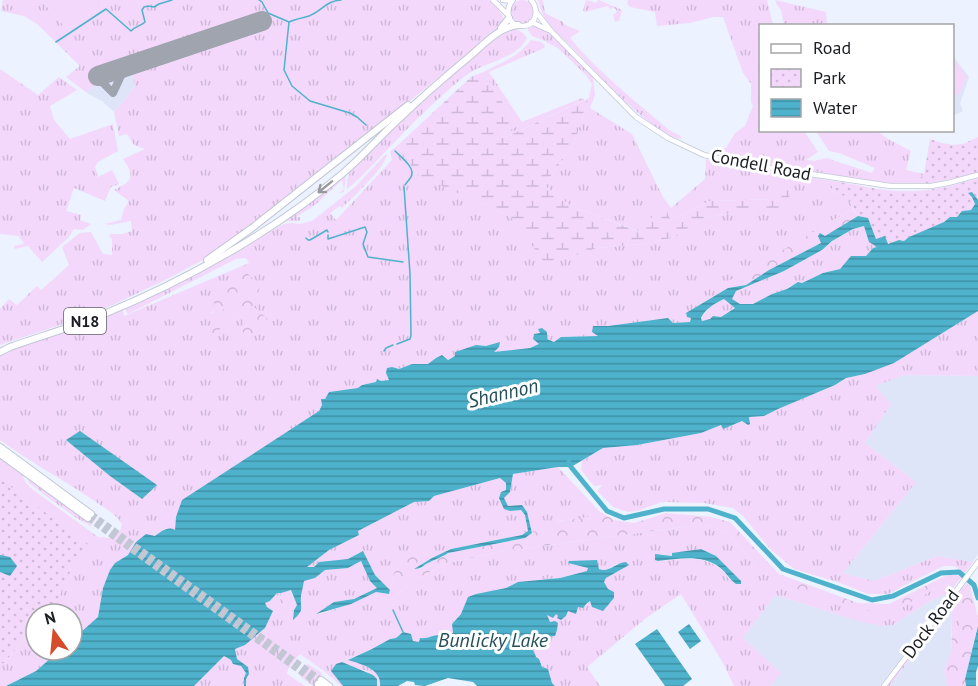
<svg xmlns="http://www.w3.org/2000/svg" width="978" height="686" font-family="'PT Sans',sans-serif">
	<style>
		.built { fill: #dee5f8 }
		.grass { fill: url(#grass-tufts); fill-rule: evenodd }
		.forest { fill: url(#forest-crowns) }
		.wetland { fill: url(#wetland-marsh) }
		.park { fill: url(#park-dots) }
		.pitch { fill: #f3d8fb }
		.water { fill: url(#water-rules); fill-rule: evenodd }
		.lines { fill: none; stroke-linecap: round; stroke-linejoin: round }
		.stream { stroke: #4eb2cc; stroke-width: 1.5 }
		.river { stroke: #4eb2cc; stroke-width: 5 }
		.taxiway { stroke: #a0a4af; stroke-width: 8 }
		.runway { stroke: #a0a4af; stroke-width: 20 }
		.highway-tunnel { stroke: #c2c7d3; stroke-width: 6; stroke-dasharray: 6 3; stroke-linecap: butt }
		.secondary-casing { stroke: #c0c7d6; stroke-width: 6 }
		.highway-casing { stroke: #c0c7d6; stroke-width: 8 }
		.secondary { stroke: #fff; stroke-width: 4.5 }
		.highway { stroke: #fff; stroke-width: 6 }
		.oneway { stroke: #98999c }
		.labels { text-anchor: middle; stroke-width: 6; stroke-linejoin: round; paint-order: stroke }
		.shield { fill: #fff; stroke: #5f6165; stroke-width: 1.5 }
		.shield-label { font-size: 16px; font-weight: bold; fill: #1b1d23 }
		.street-label { font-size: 18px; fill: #1b1d23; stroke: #fff }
		.water-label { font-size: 20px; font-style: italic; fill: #234f5b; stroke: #fff }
	</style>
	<defs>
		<pattern id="grass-tufts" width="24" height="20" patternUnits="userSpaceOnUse" patternTransform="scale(1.5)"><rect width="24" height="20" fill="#f3d8fb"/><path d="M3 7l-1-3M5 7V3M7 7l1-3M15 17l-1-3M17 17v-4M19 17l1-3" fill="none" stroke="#d0b9d7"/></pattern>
		<pattern id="forest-crowns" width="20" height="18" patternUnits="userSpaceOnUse" patternTransform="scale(1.5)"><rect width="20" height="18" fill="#f3d8fb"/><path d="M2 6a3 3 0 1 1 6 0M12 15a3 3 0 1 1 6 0" fill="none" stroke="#d0b9d7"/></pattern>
		<pattern id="wetland-marsh" width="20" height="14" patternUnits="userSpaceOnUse" patternTransform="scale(1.5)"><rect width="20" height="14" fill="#f3d8fb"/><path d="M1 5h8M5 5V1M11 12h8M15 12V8" fill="none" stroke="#d0b9d7"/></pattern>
		<pattern id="park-dots" width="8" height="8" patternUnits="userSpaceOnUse" patternTransform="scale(1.5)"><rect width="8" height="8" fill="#f3d8fb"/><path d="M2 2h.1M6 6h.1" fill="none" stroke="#d0b9d7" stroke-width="1.8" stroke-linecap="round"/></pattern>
		<pattern id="water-rules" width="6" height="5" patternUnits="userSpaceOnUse" patternTransform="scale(1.5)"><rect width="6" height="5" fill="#4eb2cc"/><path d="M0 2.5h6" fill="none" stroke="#4090a5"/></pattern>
	</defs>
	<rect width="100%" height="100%" fill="#ecf2ff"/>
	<g class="built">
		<polygon points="262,10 269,28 132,72 135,87 114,112 102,101 87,93 95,83 91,68"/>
		<polygon points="952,55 969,77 960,104 963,111 953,116"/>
		<polygon points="904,375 978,376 978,554 973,562 937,556 874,581 843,573 916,482 865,443 891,404 874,386"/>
		<polygon points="951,592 880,686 770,686 780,673 743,638 775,595 859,621 893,625 930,601"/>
		<polygon points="948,610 952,613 951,653 944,671 947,686 890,686"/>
	</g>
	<g class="grass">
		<circle cx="522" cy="12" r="12"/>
		<path d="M3,0H41L67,29L102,7L101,0H488L495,4L503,17L501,26L388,119L214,254L167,279L115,304L69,322L0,345V309L9,299L17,305L37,286L41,290L69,265L62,247L80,233L91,232L103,254L112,255V239L109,236L110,234H122L132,231L131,221L110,225L104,224L121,220L124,209L129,201L114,190C133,181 135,176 123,159L145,149L134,145L127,134L119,136L114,112L135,87L132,72L269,27L262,11L91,68L96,83L87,93L66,77L80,66L37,24L24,16L1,11Z"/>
		<path d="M538,0H543L545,13L563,22L565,25L580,31L570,38C599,73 634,100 669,130L679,135L682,139C654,137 593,69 573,48C564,39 550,28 544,17C541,12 540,5 538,0Z"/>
		<polygon points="586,0 596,3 598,0 599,0 622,10 619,21 615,22 613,15 617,12 616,9 613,8 610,9 608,6 585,12 583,11"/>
		<polygon points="628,0 767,0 773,25 760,26 760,130 804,131 818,152 806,160 814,161 826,158 872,173 875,168 839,153 829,151 816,131 877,131 888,139 911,151 906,170 924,174 914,185 883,183 724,156 723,148 726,148 735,133 745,126 753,106 751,102 751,84 743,73 723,17 713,17 690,23 657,26 655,12 630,7 627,4"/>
		<polygon points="775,0 826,12 827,25 784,25 781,10 777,5"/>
		<path d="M536,25L544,28L593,77L595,95L590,108L632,134L663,197L671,208L705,179L706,159L729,165L834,181L831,191C843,194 849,197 853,209C811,232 772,259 729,281L728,288L687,313L691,318L690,322L673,323L667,318L608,326H594L600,336L561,337L554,342L547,339L541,332L537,333L540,344C525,350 509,351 493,352L486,346L476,345L447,360L436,358L429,364H412L399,369L394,368L389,380L381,381L377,380V382L362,385L359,388L329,392L319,411L243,461L176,517L175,530L166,528L155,536L136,542L128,555L115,563L103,588L98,617L72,640V614H45L58,599L0,526V457L22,474L26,483L32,489L98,537L109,538L120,531L122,524C115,513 103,507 93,500C62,479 30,462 0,440V355L9,349L119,309L284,224L292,223L300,224L312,221L355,187L385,155L387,154C386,167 353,197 342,208L340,206L330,213L336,220L392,160L390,151L397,146L418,175L497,210L513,219L546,264L597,248L642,244L671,238L705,218L731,213L774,199L710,201L671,220L664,207L638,231L571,206L544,185L573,146L589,98L592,84L586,75L559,49L545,41L532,36L528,30V28ZM245,258L247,259L249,263L124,316L123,310L125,309L128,314L236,259ZM254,307L246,319L223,309L216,314L211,313L215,308ZM67,441L157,485L141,499Z"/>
		<path d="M513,27L523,33L527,38C516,60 483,62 465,76C437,98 412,124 387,150C374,163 362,177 347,189V180L350,172L382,137L448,76L508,29Z"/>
		<path d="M531,40L541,42L545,45L544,48L489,72L522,122L582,98L584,100L504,138L501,134L518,126L483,72C501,63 519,56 531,40Z"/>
		<polygon points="0,69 38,95 59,77 77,90 50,106 54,120 70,139 113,124 118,151 98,162 95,167 98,177 112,170 119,184 111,187 105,201 74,188 66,211 81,215 80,220 91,224 83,230 74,229 69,237 42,262 28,246 15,249 14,246 24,244 19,236 0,234"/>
		<polygon points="345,173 346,175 344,192 339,193 344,189 342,180 314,206 297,216 297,217 300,217 300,221 286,221 286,220"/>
		<polygon points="864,226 878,247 873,248 866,256 851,257 840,269 823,273 802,283 790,286 787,289 772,294 753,304 740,304 731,299 736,291 784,271 822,250 832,241 854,229"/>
		<polygon points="724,299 735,307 721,317 713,316 710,319 702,321 701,319 709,307"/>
		<polygon points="978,311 978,376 904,375 875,386 891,404 865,443 916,482 843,573 874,581 937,556 973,562 965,573 954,566 943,566 888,594 868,594 837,582 794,569 770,549 743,516 733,508 704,503 662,502 637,511 628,512 613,507 597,491 602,485 594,486 581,470 582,461 603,448 637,445 701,433 721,425 723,428 742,421 748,425 750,424 749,417 764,416 778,409 835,385 846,378 865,374 923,345"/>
		<polygon points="558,467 599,511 592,517 559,521 532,533 527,513 522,506 508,506 504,498 510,492 513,474"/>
		<path d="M27,477H29L88,519L93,512L98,515L91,526C72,517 47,496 29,483Z"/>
		<polygon points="500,478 506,482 506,490 501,492 510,511 520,510 525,515 528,531 522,535 451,549 432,558 423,552 394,573 390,590 375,575 363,551 348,559 319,562 314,567 305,568 329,550 359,535 358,531 414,502 429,501 434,496"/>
		<path d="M704,524L727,532L755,564L838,605L901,608L941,585L956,584L951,592L930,601L893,625L881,626L859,621L775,595L743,638L781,673L770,686H734L723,663L681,594L646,618L587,667L600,686H555L552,683L548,669L542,667C539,660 536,657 532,651L538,637L550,622L546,615L551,616L556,614L561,620L566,616L568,611L590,601L608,604L614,599L604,582L606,578L628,565C624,565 618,564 615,565C607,568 609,573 599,570L597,560L568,563L588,568V571L560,578L518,582L506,588L476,594L469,597L461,614L452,623L453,633C447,636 445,634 439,635C432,635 427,639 420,638L419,643L413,641L403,632L396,638L390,639L372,649L349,659C361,665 383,668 380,686H377V679L364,670L355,668L350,665L331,671L343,686H341L324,671L300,654L288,669L287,674L305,686H246V679L249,674L237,659L235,649L245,645L265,628L273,611L267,607L265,603L271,601L277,593H281L280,603L286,609L294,610V619C304,610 300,608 301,596C302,591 303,586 304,581L315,578L325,570L348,568L362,561L370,581L378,588L354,599L334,602L319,614L351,604L366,596L379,597L390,600L420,577L448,563L499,552ZM672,553L716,556L741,581L730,580C710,552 688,559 658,561L662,554L672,556Z"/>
		<polygon points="959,591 959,631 952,632 952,613 948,610 890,686 887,686"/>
		<polygon points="36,625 36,650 60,650 36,671 6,686 0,686 0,664 4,663"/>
		<polygon points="224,656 241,666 246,673 244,678 235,673 222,684 222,686 194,686"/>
		<path d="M308,664L321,672L322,676L317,684L319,686H313L300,676C301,672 303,666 308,664Z"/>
	</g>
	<g class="forest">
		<path d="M853,209L858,216L825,237L821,243L769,270L746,285L728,288V281C771,259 811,232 853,209Z"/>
		<path d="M238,269H243L260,286L254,307L273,324L246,337L242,330L246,319L223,309L216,314L222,328L207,337C210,323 215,309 214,295Z"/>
		<path d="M599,511L614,520L634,523L666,513L711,517L730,522L779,574L858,603L889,604L943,577L952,574L962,577L956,584L941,585L901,608L885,613L838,605L784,584L755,564L727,532L704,524L499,552L448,563L420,577L390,600L379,597L366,596L376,592L389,594L394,573L414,548L423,552L432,558L415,568L420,569L429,562L438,559L448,553L525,538C535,531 549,523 561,521C575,518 587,520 599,511Z"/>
		<polygon points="967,583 970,586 978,618 978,624 965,679 966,686 947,686 944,671 951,653 952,632 959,631 959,591"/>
		<polygon points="290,590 297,605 294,610 286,609 280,603 281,593"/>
		<polygon points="235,673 244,678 244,686 222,686 222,685 227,674"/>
	</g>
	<polygon class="wetland" points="483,72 518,126 501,134 504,138 589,98 573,146 544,185 571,206 637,231 664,206 671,220 710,201 774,199 781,187 792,190 786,205 782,210 731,213 705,218 671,238 642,244 597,248 546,265 513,219 497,210 423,178 418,175 397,146 471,77"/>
	<g class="park">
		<path d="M978,137V172C957,178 936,183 914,185L924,174L930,139C950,146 958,148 978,137Z"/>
		<path d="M978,178V200L972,193V197L975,204L971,210L962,211L957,217H950L944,222L909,237L904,241L899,240L888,244L876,239L868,218L858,216C848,201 851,196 831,191L834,181C860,185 887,193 914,191C936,190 957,185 978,178Z"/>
		<polygon points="0,479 92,547 80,556 69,574 58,599 45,614 36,614 36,625 4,663 0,664"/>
	</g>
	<g class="pitch">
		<polygon points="41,0 101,0 102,7 67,29"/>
		<polygon points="953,57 967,77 959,95 953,94"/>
	</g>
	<g class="water">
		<path d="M972,192L978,200V311L894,363L865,374L846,378L835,385L778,409L764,416L749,417L750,424L748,425L742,421L723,429L721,425L701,433L637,445L603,448L571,467H558L513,474L510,492L504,498L508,506L522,505L527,512L532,533L525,538L448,553C441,558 435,559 428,563C422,566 421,569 414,569L432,558L451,549L522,535L528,531L525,515L521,510L510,511L504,509L499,498L501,492L506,490V483L500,478L434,496L429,501L414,502L358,531L359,535L329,550L307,567H314L319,562L348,559L363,551L375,575L390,590L389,594L376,592L351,604L316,614L334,602L354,599L377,588L370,581L361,561L348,568L325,570L315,578L304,581C303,586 302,591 301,596C300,610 305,609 293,620L294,610L297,605L291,590L281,593H277L270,601L265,603L267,607L273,611L265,628L245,645L235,649L237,659L248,667L249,674L246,679V686H244V678L246,673L241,666L233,664L231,660L224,656L194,686H6L36,671L60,650H72V640L98,617L103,588L110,570L115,563L128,555L136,542L146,534L155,536C162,531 167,526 175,530L176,517L182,500L319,411L322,405L321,399H325L329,392L358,388L362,385L376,382L377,379L381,381L389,380L386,373L387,368L392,367L399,369L412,364H428L436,358L442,355L448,360L455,356V352L476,345L486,346L500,342L499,347L494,352L530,348L539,344L533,339L534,334L540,333L538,329L542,328L547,332V339L554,342L561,337L598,336L592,332L593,326H608L668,318L673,323L690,322L691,318L687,317L686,313L728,288L746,285L769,270L821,243L818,236L820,233L825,236L858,216L868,218L876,239L885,236L888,244L899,240L904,241L909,237L944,222L950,217H957L962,211L971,210L975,204L972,197L968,193ZM864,226L869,242L877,247L873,248L866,256H851L840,269L823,273L802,283L798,282L787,289L772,294L753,304H740L732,299L736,291L784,271L822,250L832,241L853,229ZM724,299L735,308L721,317L713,316L710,319L702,321L701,318C706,308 714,304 724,299Z"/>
		<polygon points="80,431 157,485 142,499 110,476 66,440"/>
		<path d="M701,549L716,556L741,581V584H736C729,579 726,572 719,567C701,554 679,559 658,561L655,560V554L672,556V553Z"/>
		<polygon points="0,555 10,557 17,566 10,576 0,572"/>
		<path d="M597,560L599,569C609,573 615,563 626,562L629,565L606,578L604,582L608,589L614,592V598L603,611L592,607L590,601L586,604L583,608L578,607L576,614L568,611L566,616L561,620L557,618L558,616L556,614L553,618L547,615L550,622L555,621L558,623L557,630L555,636L544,637L541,635C537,638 538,645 533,651L535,654L536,657L539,659L542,667L548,669L552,683L555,686H477L473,682L448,678L425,686L415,685L414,682L407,681L398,686H380C382,669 361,664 348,660L372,649L390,639L396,638L403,632L411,634L413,641L419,642L420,638C428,639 432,635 439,635C445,634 447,636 453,633L452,624L461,614L468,597L476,594L506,588L518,582L560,578L587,571L588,568L568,563L569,561Z"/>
		<polygon points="689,624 701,641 690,649 678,632"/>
		<polygon points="978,626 978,666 976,672 976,686 966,686 965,679"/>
		<polygon points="657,629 692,679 683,686 665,686 635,644"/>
		<polygon points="342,662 373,675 377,679 377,686 343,686 331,671 336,664"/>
	</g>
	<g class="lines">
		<g class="stream">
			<path d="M259,0L262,2L268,13L289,22C295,19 302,18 309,16C323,10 326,1 341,0"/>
			<polyline points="289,22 284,70 292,86 310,101 350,113 357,117 366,125"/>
			<path d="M56,42L106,9L131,31C135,26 141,26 145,22L142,10L144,7L148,6L154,7L159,4L172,0"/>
			<path d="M395,151C401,157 416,168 411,177C409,180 407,182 405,185"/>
			<polyline points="328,235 328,239 365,227 367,232 363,244 368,257 403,262"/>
			<polyline points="306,238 308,240 310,240 327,230 328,232"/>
			<polyline points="397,344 410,339 411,335 410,274 404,187"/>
			<polyline points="384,351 386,348 393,345"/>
			<polyline points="393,610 403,632"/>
		</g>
		<polyline class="river" points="569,462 571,467 607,511 624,518 664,509 708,509 735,518 783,569 872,600 893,596 941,573 959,572 974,585 978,598"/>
		<polyline class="taxiway" points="98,76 100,80 113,93 125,67"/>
		<polyline class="runway" points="98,76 262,21"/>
		<g class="highway-tunnel">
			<polyline points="91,514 321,680"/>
			<polyline points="88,518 318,684"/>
		</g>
		<defs>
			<g id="secondary">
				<polyline points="493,0 507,14"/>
				<polyline points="503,0 512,1"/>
				<path d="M513,0C505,9 507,26 522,26C537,26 539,9 531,0"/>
				<polyline points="536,12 551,31 636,117 668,138 704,155 738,163 890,186 931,186 948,183 978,175"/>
				<polyline points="531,22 549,30"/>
				<polyline points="884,686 978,562"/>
			</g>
			<g id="highway">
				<polyline points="501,28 509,18"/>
				<polyline points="207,260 252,228 408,105"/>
				<path d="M0,352L10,347C41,336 73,327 104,314C187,280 274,231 342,174C363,156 381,135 401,117C423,96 446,76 469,57C483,45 499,27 518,25"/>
				<polyline points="0,447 91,514"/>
				<polyline points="0,454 88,518"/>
				<polyline points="321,680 329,686"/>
				<polyline points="318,684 321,686"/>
			</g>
		</defs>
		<use href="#secondary" class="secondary-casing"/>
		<use href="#highway" class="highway-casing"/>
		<use href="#secondary" class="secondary"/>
		<use href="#highway" class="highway"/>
	</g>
	<defs><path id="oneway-shaft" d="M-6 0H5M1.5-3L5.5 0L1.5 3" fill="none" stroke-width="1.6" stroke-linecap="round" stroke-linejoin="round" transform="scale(1.5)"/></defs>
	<use class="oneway" href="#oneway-shaft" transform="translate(325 187) rotate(141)"/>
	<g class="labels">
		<rect class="shield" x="64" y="308" width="42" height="26" rx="4.5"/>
		<g class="shield-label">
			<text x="85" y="327">N18</text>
		</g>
		<g class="street-label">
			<text transform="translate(761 165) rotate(11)" y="6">Condell Road</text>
			<text transform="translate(931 624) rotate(-53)" y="6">Dock Road</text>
		</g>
		<g class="water-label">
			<text transform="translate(503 393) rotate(-13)" y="7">Shannon</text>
			<text x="493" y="647">Bunlicky Lake</text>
		</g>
	</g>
	<rect x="759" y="24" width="195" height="108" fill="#ffffff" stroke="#a4a5a7" stroke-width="1.5"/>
	<rect x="771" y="44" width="30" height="9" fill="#ffffff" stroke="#a4a5a7" stroke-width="1.5"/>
	<text x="813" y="54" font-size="18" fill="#1b1d23">Road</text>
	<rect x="771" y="69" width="30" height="18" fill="url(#park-dots)" stroke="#a4a5a7" stroke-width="1.5"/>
	<text x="813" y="84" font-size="18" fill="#1b1d23">Park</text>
	<rect x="771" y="99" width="30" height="18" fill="url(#water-rules)" stroke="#a4a5a7" stroke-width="1.5"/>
	<text x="813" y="114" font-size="18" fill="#1b1d23">Water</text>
	<g transform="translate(54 632) rotate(345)"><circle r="28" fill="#ffffff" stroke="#a4a5a7" stroke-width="1.5"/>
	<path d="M0-4.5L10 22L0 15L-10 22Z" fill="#d54b2b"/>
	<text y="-9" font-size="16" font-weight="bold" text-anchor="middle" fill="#1b1d23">N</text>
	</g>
</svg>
